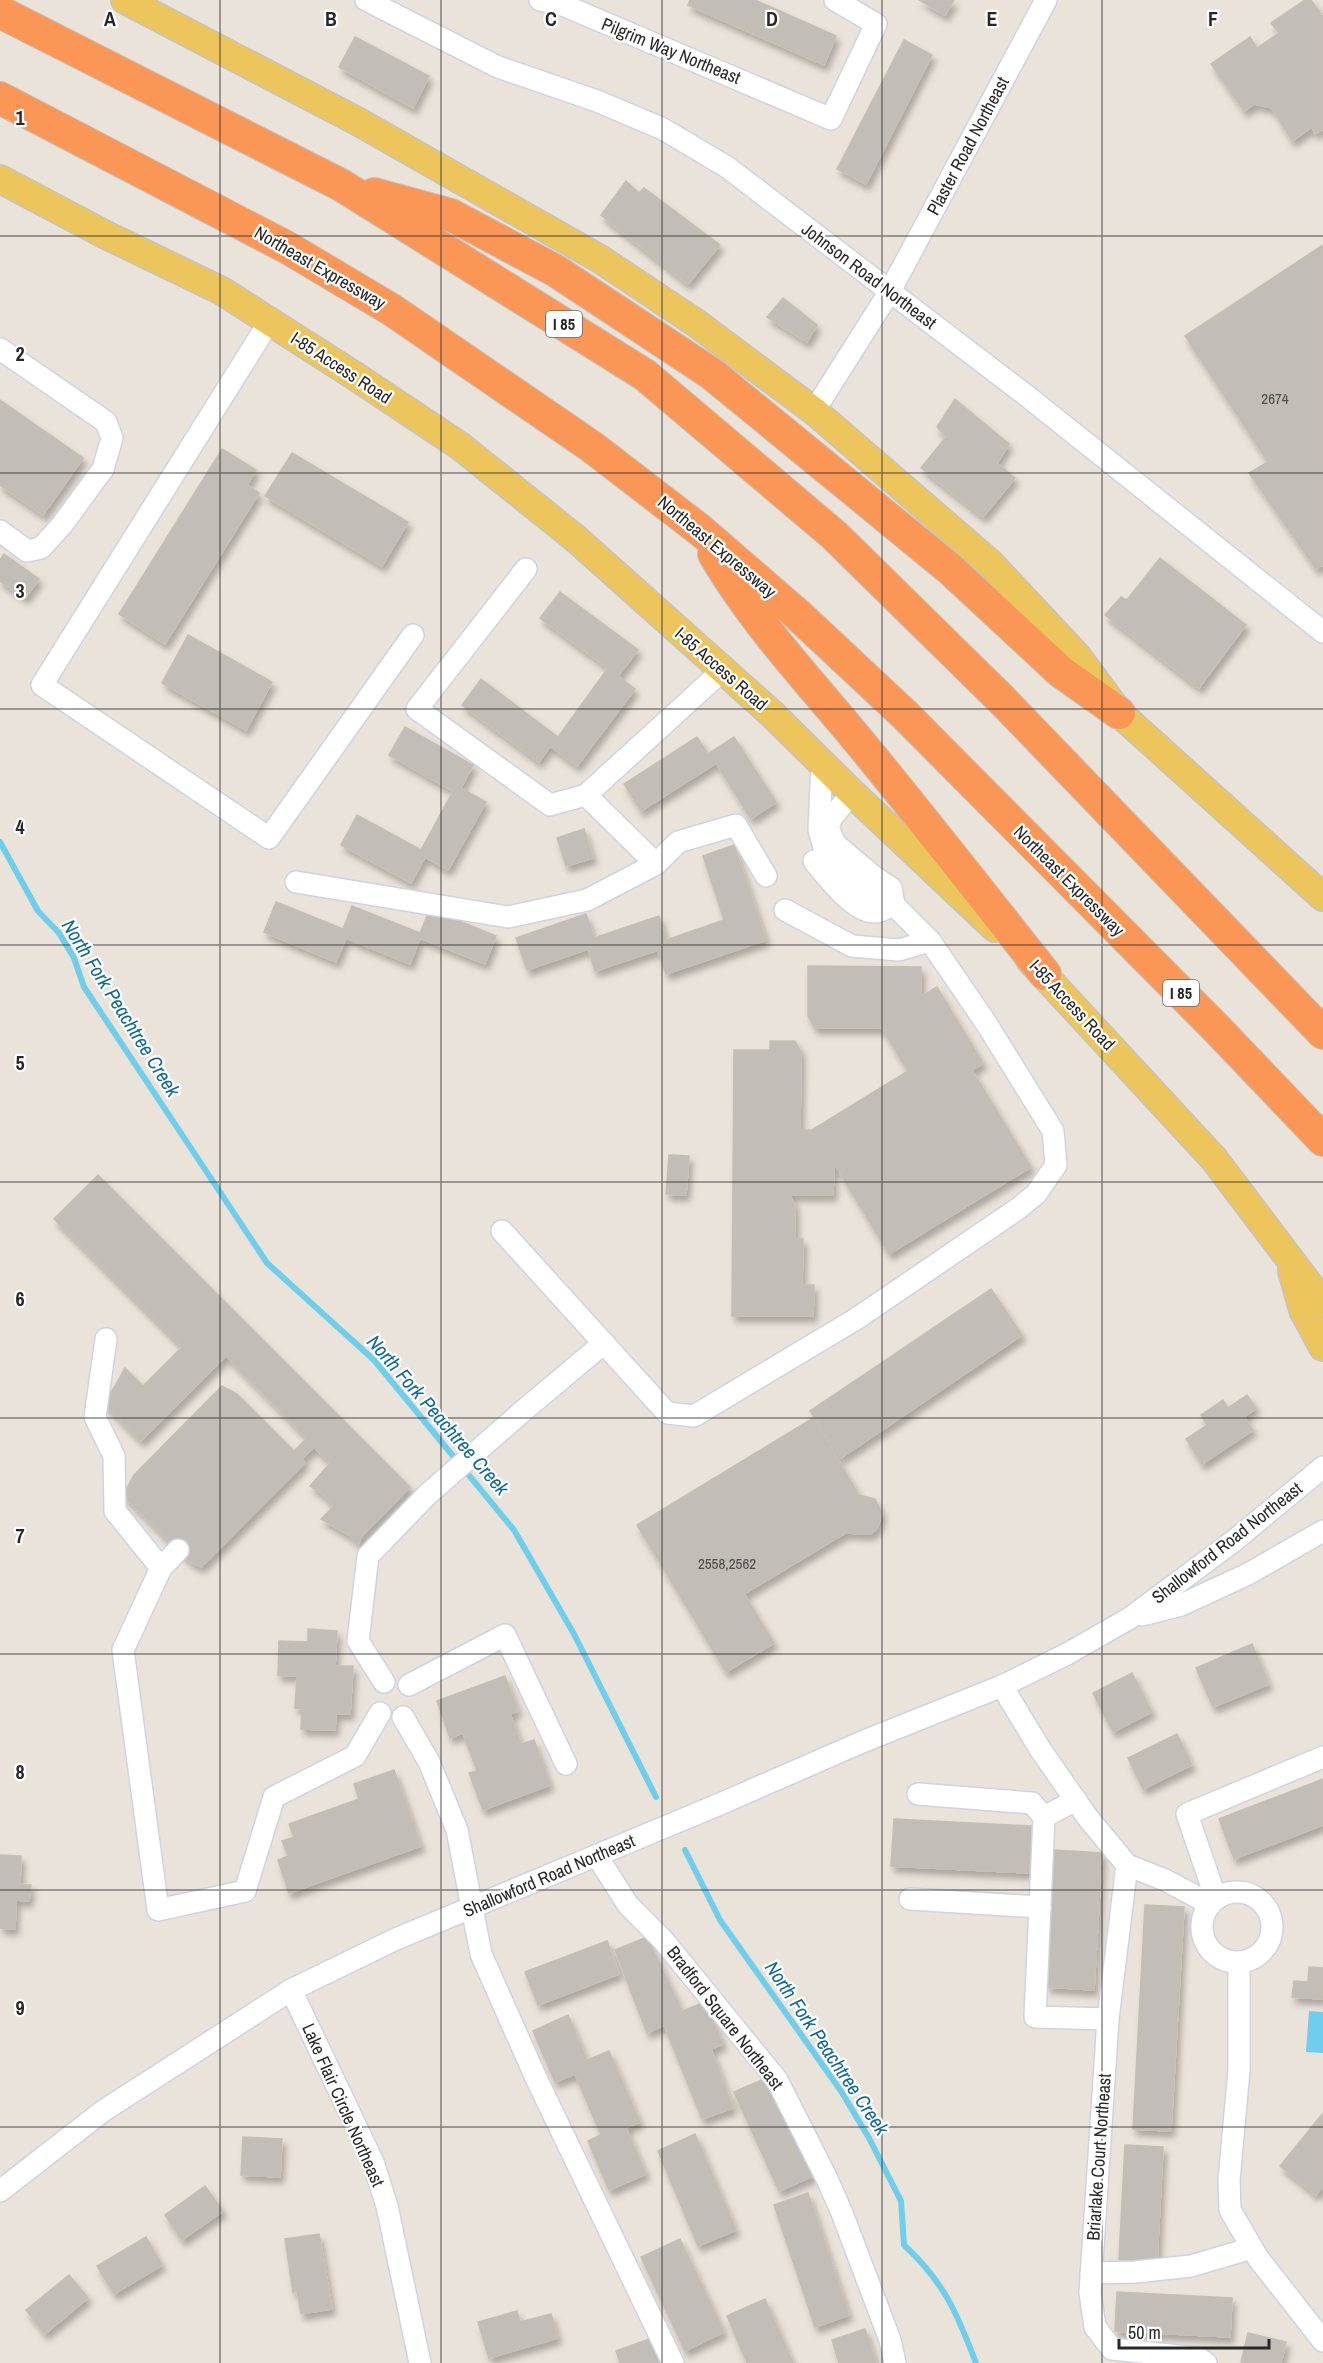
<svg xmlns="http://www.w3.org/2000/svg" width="1323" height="2363" font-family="'Archivo Narrow',sans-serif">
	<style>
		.water { fill: #6eceeb }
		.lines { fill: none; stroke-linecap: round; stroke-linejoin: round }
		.stream { stroke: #6eceeb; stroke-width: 6 }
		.building { fill: #c2bdb6; stroke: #c5beb4; stroke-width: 1.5; filter: url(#shadow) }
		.minor-casing { stroke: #cfd3e1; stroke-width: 24 }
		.major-casing { stroke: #c3c3c3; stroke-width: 30 }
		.highway-casing { stroke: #c3c3c3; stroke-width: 34 }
		.minor { stroke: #fff; stroke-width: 21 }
		.major { stroke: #ecc65d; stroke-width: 27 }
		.highway { stroke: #fa9756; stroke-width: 32 }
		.grid { fill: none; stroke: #282828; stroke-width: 1.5; stroke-opacity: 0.55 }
		.labels { text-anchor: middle; stroke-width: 4.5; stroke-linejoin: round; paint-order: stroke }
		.number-label { font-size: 15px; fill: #4e4d4c }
		.shield { fill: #fff; stroke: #686868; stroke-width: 1.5 }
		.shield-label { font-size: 16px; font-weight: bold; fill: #282828 }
		.street-label { font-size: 18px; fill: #282828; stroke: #fff }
		.water-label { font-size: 20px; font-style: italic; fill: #106b94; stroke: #fff }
		.grid-label { font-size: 20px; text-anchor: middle; font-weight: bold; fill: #282828; stroke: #fff; stroke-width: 4.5; stroke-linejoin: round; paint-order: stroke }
	</style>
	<defs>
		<filter id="shadow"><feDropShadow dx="3.5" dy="6" stdDeviation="3" flood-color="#0004"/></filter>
	</defs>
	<rect width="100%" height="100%" fill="#eae3da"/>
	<polygon class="water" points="1309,2011 1323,2012 1323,2053 1306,2052"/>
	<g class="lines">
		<g class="stream">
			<polyline points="0,842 38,911 59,933 74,958 84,987 267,1263 374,1360 514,1530 574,1634 656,1797"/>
			<path d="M685,1850L720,1920L841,2091L869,2138L901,2201L904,2245C944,2282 957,2313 976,2363"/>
		</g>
	</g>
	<g class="building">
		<polygon points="690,0 755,0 836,36 824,65 688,5"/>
		<polygon points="919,0 954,0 945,15"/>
		<polygon points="1305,0 1311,0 1323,17 1323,129 1315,134 1312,127 1292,141 1272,108 1254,104 1244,111 1211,64 1250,37 1257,48 1279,33 1271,23"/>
		<polygon points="355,37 429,76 413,108 339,67"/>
		<polygon points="904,40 932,55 866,184 837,169"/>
		<polygon points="626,181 639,193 644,188 720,245 688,284 601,215"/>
		<polygon points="1323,245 1323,565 1316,569 1249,473 1268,462 1185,336"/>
		<polygon points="783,298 817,325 807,342 767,317"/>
		<polygon points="955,399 1009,444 997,463 1015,478 983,517 921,468 946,437 937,427"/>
		<polygon points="0,400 83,458 43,515 0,485"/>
		<polygon points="222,449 256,470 247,485 259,493 165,644 119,614"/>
		<polygon points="292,453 408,522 382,566 265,496"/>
		<polygon points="4,554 39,579 25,598 0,581 0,560"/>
		<polygon points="1160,558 1246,625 1199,688 1105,615 1121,597 1127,600"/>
		<polygon points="560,592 638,650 618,676 635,689 577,766 550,746 539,762 462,705 481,679 558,737 608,668 540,618"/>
		<polygon points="188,635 272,682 246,730 162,683"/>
		<polygon points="405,727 473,765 461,788 486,802 448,870 425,857 411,883 341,845 357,815 421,850 453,791 389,755"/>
		<polygon points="697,737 708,754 734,737 776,802 751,819 716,763 641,811 624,784"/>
		<polygon points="584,829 593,858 566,866 557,838"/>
		<polygon points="734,845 766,940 666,974 658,950 595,971 588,949 527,970 516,938 586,914 594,938 659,916 666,940 724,920 703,856"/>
		<polygon points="276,902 343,929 352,906 420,933 430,909 496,936 485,964 420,938 410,964 346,938 336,962 264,932"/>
		<polygon points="808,966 921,967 921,995 922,996 937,987 983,1063 972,1070 1031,1167 889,1254 834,1163 833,1195 789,1195 795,1205 795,1239 803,1239 802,1285 814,1285 813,1316 732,1316 734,1050 770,1050 770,1041 795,1041 801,1052 800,1130 812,1130 908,1071 882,1028 815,1028 808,1016"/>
		<polygon points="669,1155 689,1156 686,1195 666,1194"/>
		<polygon points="98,1175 410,1487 363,1535 358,1544 349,1535 321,1519 334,1506 320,1492 310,1486 330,1463 314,1447 302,1459 305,1463 201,1567 189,1561 123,1495 134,1475 222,1386 237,1394 294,1451 307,1438 226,1356 141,1441 102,1402 112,1391 125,1368 143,1386 182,1347 54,1219"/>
		<polygon points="991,1289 1022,1335 841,1458 810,1411"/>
		<polygon points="1247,1395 1256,1408 1244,1417 1253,1430 1202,1464 1186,1439 1207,1425 1201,1415 1223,1400 1228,1408"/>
		<polygon points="813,1418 859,1495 875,1499 882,1513 878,1527 871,1534 845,1533 744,1594 774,1643 726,1672 637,1525"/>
		<polygon points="308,1629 337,1631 335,1666 353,1666 350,1714 336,1714 335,1730 301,1729 302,1709 295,1708 297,1676 278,1675 279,1641 308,1642"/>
		<polygon points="1252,1644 1269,1684 1213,1707 1196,1668"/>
		<polygon points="1132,1673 1152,1712 1113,1732 1093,1693"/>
		<polygon points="505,1676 518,1711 510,1714 521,1744 534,1740 550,1785 483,1810 469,1773 477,1771 463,1733 450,1738 437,1701"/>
		<polygon points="1177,1734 1192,1765 1143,1789 1128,1758"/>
		<polygon points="394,1770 421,1846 289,1893 278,1860 288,1856 282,1841 294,1837 289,1824 359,1799 354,1784"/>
		<polygon points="1323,1779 1323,1825 1234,1859 1219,1819"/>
		<polygon points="894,1819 1032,1826 1030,1873 891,1866"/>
		<polygon points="1054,1850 1102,1853 1094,1990 1047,1987"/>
		<polygon points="0,1855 21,1856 20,1884 31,1885 29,1901 16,1900 15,1929 0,1928"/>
		<polygon points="1145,1905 1184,1907 1171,2131 1133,2129"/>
		<polygon points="647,1937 682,2011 705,2002 723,2044 711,2049 733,2108 702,2119 664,2025 647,2033 615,1950"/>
		<polygon points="607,1941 619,1974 538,2005 525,1972"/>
		<polygon points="1309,1967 1323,1968 1323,1999 1292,1997 1294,1981 1308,1982"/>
		<polygon points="568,2015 587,2060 609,2051 640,2122 626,2128 646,2174 609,2190 588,2141 601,2135 575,2074 555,2082 533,2031"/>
		<polygon points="769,2077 813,2176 779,2191 734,2092"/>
		<polygon points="1323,2113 1323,2186 1316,2195 1280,2166"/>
		<polygon points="695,2134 736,2230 698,2246 658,2151"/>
		<polygon points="243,2137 282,2139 280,2177 241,2175"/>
		<polygon points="1125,2145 1163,2147 1157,2261 1119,2259"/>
		<polygon points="205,2186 223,2211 182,2240 165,2215"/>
		<polygon points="808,2193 849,2315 815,2327 774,2205"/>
		<polygon points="319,2234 332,2309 301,2314 297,2291 293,2292 285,2239"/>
		<polygon points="146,2237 162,2265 114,2294 97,2266"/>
		<polygon points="680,2239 724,2332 685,2351 641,2257"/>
		<polygon points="69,2275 88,2298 45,2334 26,2310"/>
		<polygon points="1117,2292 1232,2298 1230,2337 1115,2331"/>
		<polygon points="765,2299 793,2363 747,2363 727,2316"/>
		<polygon points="517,2311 520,2322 551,2314 558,2338 489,2358 478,2322"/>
		<polygon points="865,2329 876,2363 839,2363 832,2340"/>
		<polygon points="1248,2333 1286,2342 1281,2363 1241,2363"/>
		<polygon points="655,2337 665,2363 620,2363 616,2351"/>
	</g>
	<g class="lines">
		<defs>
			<g id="minor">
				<polyline points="366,0 498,67 597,101 663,129 727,167 1027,396 1323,632"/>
				<polyline points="540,0 563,5 831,119 876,24 835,0"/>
				<polyline points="269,322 42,685 269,838 413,635"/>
				<polyline points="0,349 106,422 112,438 103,469 62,525 41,548 27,551 0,531"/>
				<polyline points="814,411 890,291 1046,0"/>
				<polyline points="526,569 417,709 550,805 586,795 722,671"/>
				<polyline points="852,793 832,817 828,827 835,844 873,876 891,888 894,905"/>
				<polyline points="586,795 656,864"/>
				<path d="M814,861C826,876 855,914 876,912C882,911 889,907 894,905"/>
				<polyline points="296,882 508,917 587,900 656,864 678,842 736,825 766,876"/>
				<polyline points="785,910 852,946 899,950 930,941"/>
				<polyline points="502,1231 667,1413 694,1416 856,1319 1019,1208 1036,1194 1056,1165 1053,1131 986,1023 930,941 894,905 874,896 828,861 819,830 822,763"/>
				<polyline points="106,1339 95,1417 114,1456 115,1511 161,1568 123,1650 158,1910 245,1891 274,1797 355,1756 380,1713"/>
				<polyline points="161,1568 178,1550"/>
				<polyline points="1142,1615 1181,1605 1248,1574 1323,1531"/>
				<polyline points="384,1682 358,1641 368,1556 428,1494 523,1411 604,1343"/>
				<polyline points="409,1685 505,1635 566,1764"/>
				<polyline points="1002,1686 1040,1749 1088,1818 1127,1865 1165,1880 1210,1904"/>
				<polyline points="403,1717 429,1762 457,1830 481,1954 536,2078 673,2363"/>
				<polyline points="918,1794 1032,1803 1044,1817"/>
				<polyline points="1076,1800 1044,1817 1035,2017 1108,2019"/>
				<polyline points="597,1856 628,1905 663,1940 777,2080 827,2179 842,2213 890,2340 895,2363"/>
				<polyline points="1127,1865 1108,2019 1090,2293 1095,2327 1112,2349 1198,2358 1206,2363"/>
				<circle cx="1237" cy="1927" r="35"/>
				<polyline points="910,1899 1040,1907"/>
				<polyline points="1216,1899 1187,1814 1323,1757"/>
				<polyline points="1239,1962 1239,2070 1229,2180 1230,2210 1258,2258 1323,2341"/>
				<polyline points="291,1990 373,2162 387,2206 420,2363"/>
				<polyline points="0,2191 103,2111 291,1990 396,1939 720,1804 862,1742 1002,1686 1067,1654 1130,1618 1235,1540 1323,1467"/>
				<polyline points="1091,2273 1135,2272 1191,2266 1252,2248"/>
			</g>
			<g id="major">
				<polyline points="125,0 357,121 600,259 696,323 814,411 990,563 1077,656 1119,713 1323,897"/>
				<polyline points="0,179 104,234 222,291 355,376 460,446 575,538 771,713 852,793 995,928"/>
				<polyline points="1030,960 1214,1159 1323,1303"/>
				<polyline points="1292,1271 1303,1310 1323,1347"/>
			</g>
			<g id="highway">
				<polyline points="0,12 341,185 645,375 834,535 1002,700 1323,1033"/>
				<polyline points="0,98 288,248 392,310 592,447 700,530 797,614 905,715 1216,1028 1323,1140"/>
				<polyline points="374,194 451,215 556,271 712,374 950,569 1061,672 1119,713"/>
				<path d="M714,554C757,628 817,689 871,756C930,828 987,901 1045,974"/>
			</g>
		</defs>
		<use href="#minor" class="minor-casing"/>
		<use href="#major" class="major-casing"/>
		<use href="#highway" class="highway-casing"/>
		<use href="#minor" class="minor"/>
		<use href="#major" class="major"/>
		<use href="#highway" class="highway"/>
	</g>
	<path class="grid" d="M220,0V2363M441,0V2363M662,0V2363M882,0V2363M1102,0V2363M0,236H1323M0,473H1323M0,709H1323M0,945H1323M0,1182H1323M0,1418H1323M0,1654H1323M0,1890H1323M0,2127H1323"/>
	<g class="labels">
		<g class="number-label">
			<text x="1275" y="404">2674</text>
			<text x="727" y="1569">2558,2562</text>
		</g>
		<g class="shield">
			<rect x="546" y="311" width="36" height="26" rx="4.5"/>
			<rect x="1163" y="980" width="36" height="26" rx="4.5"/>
		</g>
		<g class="shield-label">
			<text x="564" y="330">I 85</text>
			<text x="1181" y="999">I 85</text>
		</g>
		<g class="street-label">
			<text transform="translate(671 51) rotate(22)" y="6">Pilgrim Way Northeast</text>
			<text transform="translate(968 146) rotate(-62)" y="6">Plaster Road Northeast</text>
			<text transform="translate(320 268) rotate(30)" y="6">Northeast Expressway</text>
			<text transform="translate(869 276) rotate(37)" y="6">Johnson Road Northeast</text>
			<text transform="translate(341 368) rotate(33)" y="6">I-85 Access Road</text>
			<text transform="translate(717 547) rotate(40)" y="6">Northeast Expressway</text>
			<text transform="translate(721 669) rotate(41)" y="6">I-85 Access Road</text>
			<text transform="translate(1069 881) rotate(45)" y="6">Northeast Expressway</text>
			<text transform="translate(1072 1005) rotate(47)" y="6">I-85 Access Road</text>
			<text transform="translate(1227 1543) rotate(-38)" y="6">Shallowford Road Northeast</text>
			<text transform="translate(549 1876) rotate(-23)" y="6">Shallowford Road Northeast</text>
			<text transform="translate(725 2018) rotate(52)" y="6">Bradford Square Northeast</text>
			<text transform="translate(343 2105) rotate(66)" y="6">Lake Flair Circle Northeast</text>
			<text transform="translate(1099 2157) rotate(-86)" y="6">Briarlake Court Northeast</text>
		</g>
		<g class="water-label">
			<text transform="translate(121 1008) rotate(58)" y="7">North Fork Peachtree Creek</text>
			<text transform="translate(438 1415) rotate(49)" y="7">North Fork Peachtree Creek</text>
			<text transform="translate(827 2048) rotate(56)" y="7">North Fork Peachtree Creek</text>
		</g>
	</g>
	<g class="grid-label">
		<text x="110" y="26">A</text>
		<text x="331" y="26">B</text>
		<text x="551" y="26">C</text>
		<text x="772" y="26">D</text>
		<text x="992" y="26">E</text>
		<text x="1213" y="26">F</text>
		<text x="20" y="125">1</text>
		<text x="20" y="361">2</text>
		<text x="20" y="598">3</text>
		<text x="20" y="834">4</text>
		<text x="20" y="1070">5</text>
		<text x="20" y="1306">6</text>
		<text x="20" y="1543">7</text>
		<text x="20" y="1779">8</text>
		<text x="20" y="2015">9</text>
	</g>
	<path d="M1119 2339v9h150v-9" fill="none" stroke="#282828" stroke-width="3"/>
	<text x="1128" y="2339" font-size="18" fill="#282828" stroke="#ffffff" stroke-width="4.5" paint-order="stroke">50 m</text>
</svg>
